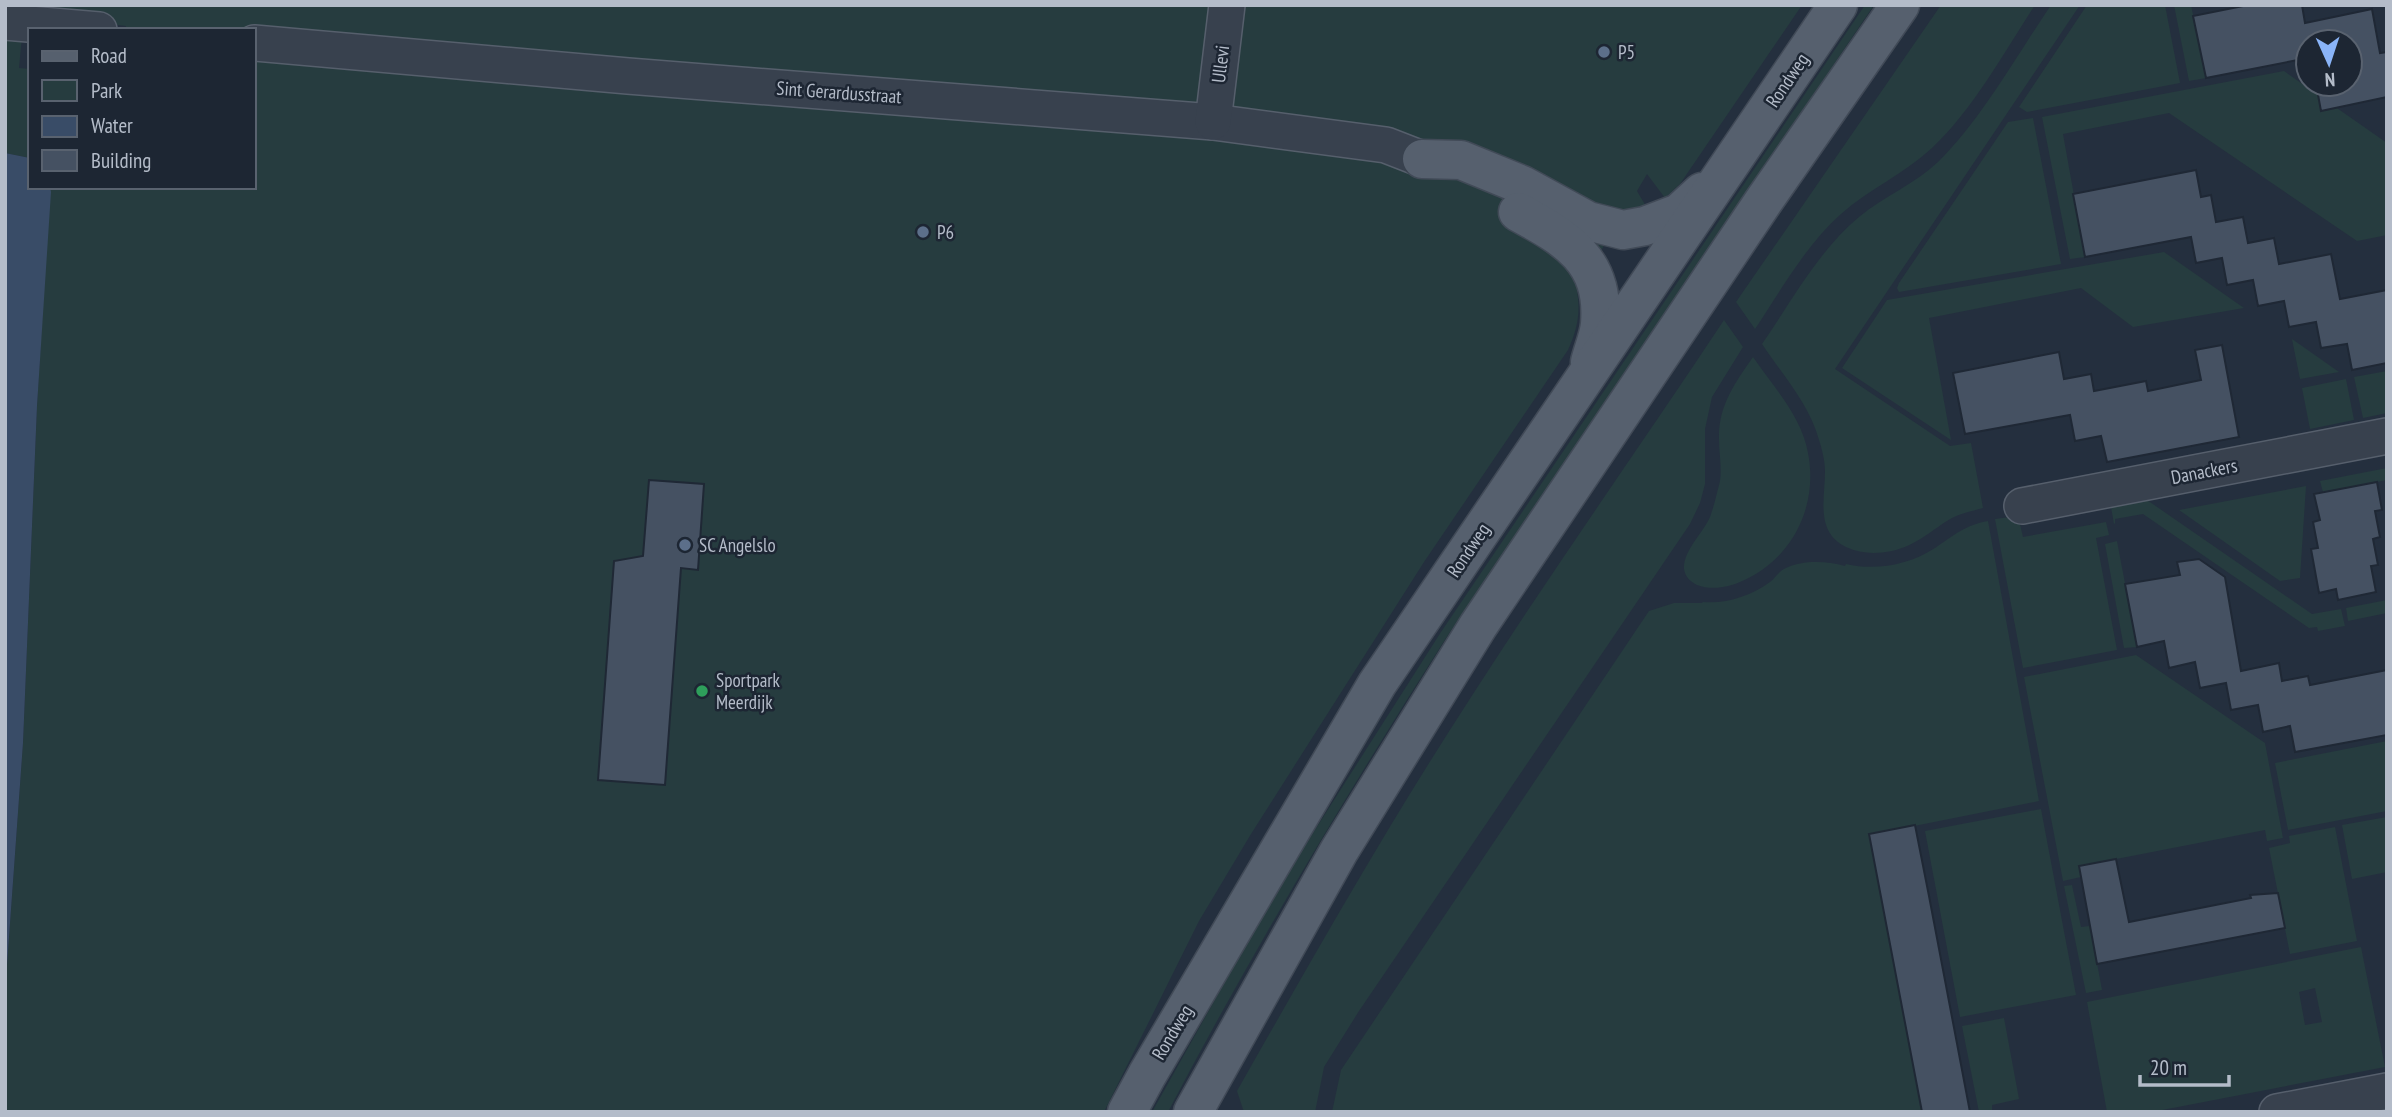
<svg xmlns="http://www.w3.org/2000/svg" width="2392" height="1117" font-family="'PT Sans Narrow',sans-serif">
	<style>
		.green { fill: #263c3f; fill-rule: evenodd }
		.water { fill: #394c67 }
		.building { fill: #455162; stroke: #1f2835; stroke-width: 2 }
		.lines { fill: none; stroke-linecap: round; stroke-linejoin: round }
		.minor-casing { stroke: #565f6c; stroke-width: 38 }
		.major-casing { stroke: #414a57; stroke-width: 41 }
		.minor { stroke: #38414e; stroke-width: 35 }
		.major { stroke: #56606e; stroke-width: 38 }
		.service-dot { fill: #5c6f8a; stroke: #1d2633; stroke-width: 2.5 }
		.leisure-dot { fill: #2e9e5b; stroke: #1d2633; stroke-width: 2.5 }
		.labels { text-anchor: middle; stroke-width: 5; stroke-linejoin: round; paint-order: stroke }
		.poi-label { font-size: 19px; fill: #b4bcc9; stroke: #1d2633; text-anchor: start }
		.street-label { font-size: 19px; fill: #b4bcc9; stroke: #1d2633 }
	</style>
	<rect width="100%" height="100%" fill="#242f3e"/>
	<g class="green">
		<path d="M5,5H1802L1680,184L1665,198L1647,174L1637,191L1647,208L1623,214L1577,291C1581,313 1577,330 1568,350L1424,562L1251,834L1199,921L1104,1112H5V993L23,743L37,406L50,187H254V30H126V26L5,10Z"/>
		<path d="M1865,5H1874L1448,635C1349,790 1254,948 1168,1112H1152L1240,955L1304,847L1441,632Z"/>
		<path d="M1941,5H2035C2005,51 1972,111 1932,148C1904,174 1869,189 1841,214C1806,245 1781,290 1755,329L1736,302Z"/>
		<path d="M2051,5H2080L1835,369L1950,446L1971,443L1983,508C1972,511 1962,513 1952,518C1931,530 1918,545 1892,551C1876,554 1861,554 1846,547C1815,532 1825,499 1825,471C1825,461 1822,449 1819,440C1810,405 1781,373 1762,344C1791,302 1819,250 1859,217C1884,196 1915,184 1938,162C1981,120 2017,55 2051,5Z"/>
		<polygon points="2087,5 2165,5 2180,83 2027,112 2019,107"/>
		<polygon points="2174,5 2191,5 2206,78 2189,81"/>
		<polygon points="5,35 22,36 19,68 30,69 30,158 5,153"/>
		<polygon points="2284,71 2387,143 2387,235 2357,241 2169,113 2063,134 2085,257 2070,259 2042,117"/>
		<polygon points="2033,118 2061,264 1899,292 1897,288 1899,283 2008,122"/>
		<polygon points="2164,252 2244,308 2133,327 2081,288 1929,318 1951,440 1842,368 1887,300"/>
		<path d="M1724,320L1743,347L1712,397L1705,429V484L1700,503L1690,524L1359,1011L1324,1067L1315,1112H1244L1237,1091C1313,957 1389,823 1473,694C1554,568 1641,445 1724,320Z"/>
		<polygon points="2292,339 2339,372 2300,379"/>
		<path d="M1753,357C1773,386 1802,417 1808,453C1815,488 1806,525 1782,552C1764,573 1726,596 1697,585C1691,582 1685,577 1684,569C1683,551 1703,533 1710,517C1714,506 1717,493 1720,481C1722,467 1719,453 1719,439C1718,406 1735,383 1753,357Z"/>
		<polygon points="2387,371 2387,413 2363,418 2354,377"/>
		<polygon points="2346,379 2354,420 2310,429 2302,388"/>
		<polygon points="2387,468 2387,480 2323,492 2320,481"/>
		<polygon points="2306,486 2300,578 2280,581 2179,510"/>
		<polygon points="2147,500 2312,614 2341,609 2345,626 2318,631 2317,627 2309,628 2143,514 2115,519 2115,523 2114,524 2111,507"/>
		<polygon points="2018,516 2023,537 2106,522 2109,535 2096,538 2117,650 2023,668 1995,519"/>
		<path d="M1988,521L2039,801L1869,835L1922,1112H1332L1341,1070L1649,611L1674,603H1702L1703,602C1726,604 1751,596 1770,582C1775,578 1780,570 1786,568C1803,560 1826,561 1845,566L1846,564C1875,571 1909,565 1935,548C1953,536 1965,525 1988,521Z"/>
		<polygon points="2117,541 2137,647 2124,648 2105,544"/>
		<polygon points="2387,600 2387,613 2348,621 2346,608"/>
		<polygon points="2136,655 2265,743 2283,838 2267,841 2265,830 2106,861 2079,866 2081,877 2063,881 2024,677"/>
		<polygon points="2387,741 2387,811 2288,830 2275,763"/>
		<polygon points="2041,809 2076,995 1960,1017 1925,831"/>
		<polygon points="2387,817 2387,872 2352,879 2342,825"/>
		<polygon points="2335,827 2357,941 2290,954 2269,848 2290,843 2289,836"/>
		<polygon points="2072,885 2081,927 2090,926 2102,990 2086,993 2064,886"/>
		<path d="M2361,947L2385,1067L2152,1112H2107L2087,1002ZM2315,988L2322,1022L2305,1025L2299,992Z"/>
		<polygon points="2004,1018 2019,1099 1992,1105 1992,1112 1979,1112 1962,1026"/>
	</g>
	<polygon class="water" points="5,153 30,158 30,187 50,187 51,192 37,406 23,743 5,993"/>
	<g class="building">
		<polygon points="2248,5 2302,5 2305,23 2372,9 2380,53 2387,52 2387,97 2321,111 2316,84 2350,84 2350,42 2308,42 2308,58 2206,78 2193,16"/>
		<polygon points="2196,170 2201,197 2211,195 2216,222 2243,217 2248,243 2274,238 2279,264 2331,254 2340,299 2387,290 2387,363 2352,370 2347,344 2321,348 2316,322 2289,327 2284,301 2258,306 2253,280 2227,285 2222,258 2196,263 2191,237 2085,257 2073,194"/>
		<polygon points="2222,345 2239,437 2107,462 2101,436 2075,441 2070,415 1965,434 1953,373 2059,352 2064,379 2091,374 2094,391 2146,381 2148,391 2201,380 2195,350"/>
		<polygon points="649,480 704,484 698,570 681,568 665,785 598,780 614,561 643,556"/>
		<polygon points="2377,482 2382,510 2375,511 2380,537 2373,539 2378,565 2371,566 2376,592 2338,600 2336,589 2319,593 2311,549 2318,548 2313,522 2320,520 2314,494"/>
		<polygon points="2199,559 2225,577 2241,671 2279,663 2282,681 2308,676 2310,685 2387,670 2387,735 2295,752 2290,726 2263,732 2258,705 2231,710 2226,683 2200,688 2195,662 2169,668 2164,641 2137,647 2125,584 2180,575 2177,562"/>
		<polygon points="1915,825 1929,896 1970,1112 1922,1112 1869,834"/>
		<polygon points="2116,859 2129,922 2251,898 2250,895 2278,893 2285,928 2097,964 2079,866"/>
	</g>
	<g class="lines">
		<defs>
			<g id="minor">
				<polyline points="5,22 99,30"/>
				<polyline points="254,43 628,76 1213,122 1386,145 1422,159"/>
				<polyline points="1213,122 1227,5"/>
				<polyline points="2022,506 2387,436"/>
				<polyline points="2277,1112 2387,1091"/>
			</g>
			<g id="major">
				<polyline points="1422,159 1461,160 1522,185 1588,221 1623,230 1645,226 1679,213 1702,192"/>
				<path d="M1518,212C1567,239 1605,260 1600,324C1599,336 1593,350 1590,362"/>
				<polyline points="1127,1112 1147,1075 1377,684 1838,5"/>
				<polyline points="1193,1112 1339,851 1478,626 1763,202 1900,5"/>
			</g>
		</defs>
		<use href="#minor" class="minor-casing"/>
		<use href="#major" class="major-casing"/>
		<use href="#minor" class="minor"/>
		<use href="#major" class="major"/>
	</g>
	<g class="service-dot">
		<circle cx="1604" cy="52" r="7"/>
		<circle cx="923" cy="232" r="7"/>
		<circle cx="685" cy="545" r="7"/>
	</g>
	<circle class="leisure-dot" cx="702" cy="691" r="7"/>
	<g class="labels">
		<g class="poi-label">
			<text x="1618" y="59">P5</text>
			<text x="937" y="239">P6</text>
			<text x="699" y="552">SC Angelslo</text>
			<text x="716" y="687">Sportpark<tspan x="716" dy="22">Meerdijk</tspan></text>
		</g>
		<g class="street-label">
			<text transform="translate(1220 64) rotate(-83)" y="7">Ullevi</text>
			<text transform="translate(1787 80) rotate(-56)" y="7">Rondweg</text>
			<text transform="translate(839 92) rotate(4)" y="7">Sint Gerardusstraat</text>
			<text transform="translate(2204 471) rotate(-11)" y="7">Danackers</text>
			<text transform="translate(1468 550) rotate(-56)" y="7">Rondweg</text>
			<text transform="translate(1172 1032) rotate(-59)" y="7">Rondweg</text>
		</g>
	</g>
	<rect width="2392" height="1117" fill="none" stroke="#b4bcc9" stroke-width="14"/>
	<rect x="28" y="28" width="228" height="161" fill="#1d2633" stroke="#59626f" stroke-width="2"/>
	<rect x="42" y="51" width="35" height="10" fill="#56606e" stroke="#59626f" stroke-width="2"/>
	<text x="91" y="63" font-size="21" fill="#b4bcc9">Road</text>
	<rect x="42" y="80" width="35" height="21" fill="#263c3f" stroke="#59626f" stroke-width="2"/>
	<text x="91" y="98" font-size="21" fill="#b4bcc9">Park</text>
	<rect x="42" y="116" width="35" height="21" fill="#394c67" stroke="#59626f" stroke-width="2"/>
	<text x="91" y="133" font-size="21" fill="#b4bcc9">Water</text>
	<rect x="42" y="150" width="35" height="21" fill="#455162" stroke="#59626f" stroke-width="2"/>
	<text x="91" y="168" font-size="21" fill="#b4bcc9">Building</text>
	<g transform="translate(2329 63) rotate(177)"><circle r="33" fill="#1d2633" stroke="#59626f" stroke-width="2"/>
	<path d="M0-5L12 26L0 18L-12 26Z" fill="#8ab4f8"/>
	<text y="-10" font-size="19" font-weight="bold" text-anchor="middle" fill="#b4bcc9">N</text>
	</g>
	<path d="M2140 1075v10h89v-10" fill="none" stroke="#b4bcc9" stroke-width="3.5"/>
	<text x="2150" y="1075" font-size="21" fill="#b4bcc9" stroke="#1d2633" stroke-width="5" paint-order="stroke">20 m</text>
</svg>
